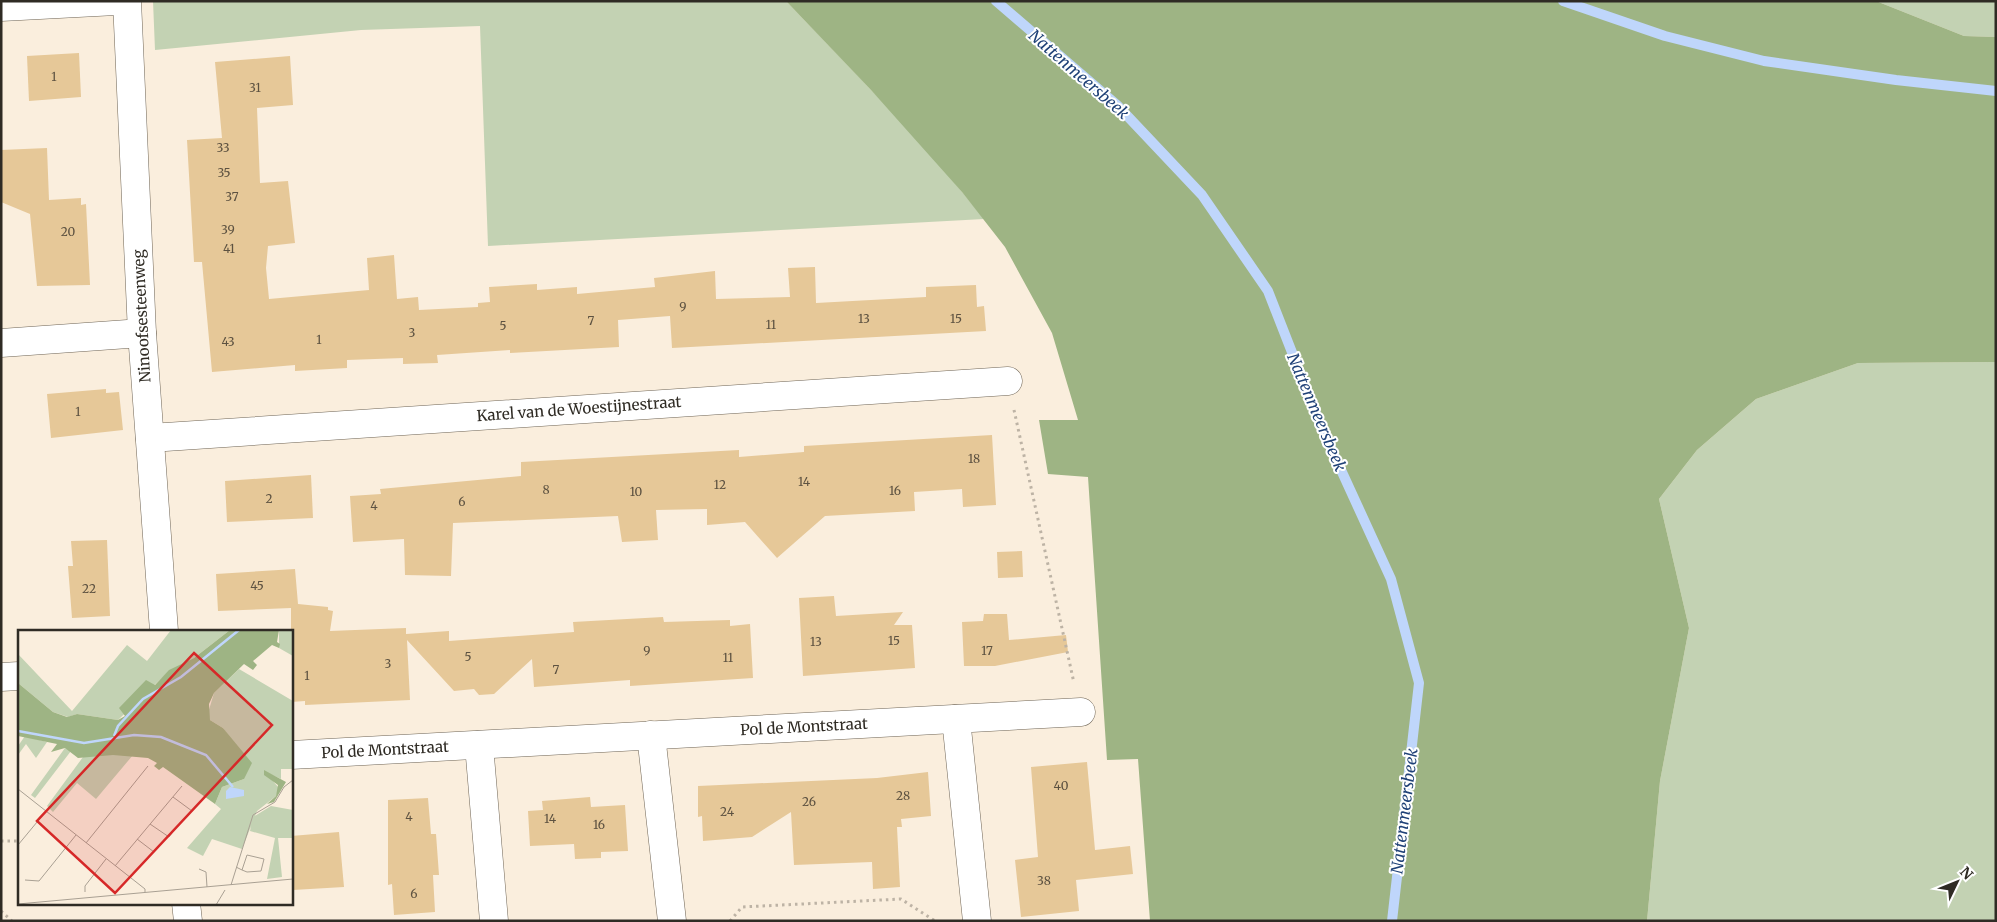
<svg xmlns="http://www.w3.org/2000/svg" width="1997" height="922" font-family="Merriweather,serif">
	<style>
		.green { fill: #c3d2b3 }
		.forest { fill: #9eb484 }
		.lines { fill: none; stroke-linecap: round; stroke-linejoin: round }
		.stream { stroke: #bfd6fb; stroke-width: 10 }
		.building { fill: #e6c898 }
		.street-casing { stroke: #6f6556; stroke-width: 29 }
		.path { stroke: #bdb3a5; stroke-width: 3; stroke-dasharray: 2.5 4; stroke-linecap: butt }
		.street { stroke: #fff; stroke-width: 28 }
		.labels { text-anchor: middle; stroke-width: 4; stroke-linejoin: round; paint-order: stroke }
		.number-label { font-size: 12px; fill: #5d5241 }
		.street-label { font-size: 15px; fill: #2f2b24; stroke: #fff }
		.water-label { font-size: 16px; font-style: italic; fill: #1f4177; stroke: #fff }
		.inset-river { fill: none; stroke: #bfd6fb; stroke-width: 2.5 }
		.inset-road { fill: none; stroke: #a9a093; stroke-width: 1 }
		.view { fill: #d62828; fill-opacity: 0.15; stroke: #d62828; stroke-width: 2.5 }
		.inset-edge { fill: none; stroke: #2f2b24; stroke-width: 2.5 }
	</style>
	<rect width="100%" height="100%" fill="#faeedd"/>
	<g class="green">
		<path d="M153,1H786C854,72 924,142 984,219L488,246L480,26L361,30L155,50Z"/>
		<polygon points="1876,1 1996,1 1996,37 1964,36"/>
		<polygon points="1996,362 1996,921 1647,921 1660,781 1689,628 1659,499 1697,450 1756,399 1858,363"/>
	</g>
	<polygon class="forest" points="786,1 1876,1 1964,36 1996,37 1996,362 1858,363 1756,399 1697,450 1659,499 1689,628 1660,781 1647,921 1150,921 1138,759 1107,760 1088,477 1048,474 1039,420 1078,420 1052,333 1005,247 962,192 871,90"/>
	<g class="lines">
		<g class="stream">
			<polyline points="996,1 1117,105 1202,195 1268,291 1320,424 1391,579 1419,683 1392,921"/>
			<polyline points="1563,1 1665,36 1764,61 1896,80 1996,91"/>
		</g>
	</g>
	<g class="building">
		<polygon points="79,53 81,97 29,101 27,56"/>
		<polygon points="290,56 293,105 257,108 260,183 288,181 295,243 268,246 266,268 269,299 369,290 367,258 394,255 397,299 418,297 419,310 478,307 478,303 490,302 489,287 537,284 537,290 577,287 577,294 655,287 654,278 715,271 716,299 790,297 788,268 815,267 816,303 926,297 926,287 976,285 977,307 984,306 986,331 672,348 670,316 618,320 619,347 510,353 510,350 437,355 438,363 403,364 403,358 347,360 347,368 295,371 295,365 212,372 202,262 194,262 187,140 222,138 215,62"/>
		<polygon points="47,148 49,200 81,198 81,205 86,204 90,285 37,286 30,214 1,202 1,150"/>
		<polygon points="106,389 106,393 119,392 123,430 51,438 47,394"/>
		<polygon points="992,435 996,505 963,507 962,489 914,492 915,511 825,516 777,558 745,522 707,525 707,509 656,510 658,540 622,542 618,516 453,523 451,576 405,575 404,539 353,542 350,496 381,494 380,489 521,476 521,462 739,450 739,457 804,452 804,446"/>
		<polygon points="311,475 313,518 227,522 225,481"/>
		<polygon points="107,540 110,616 72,618 68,566 73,566 71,541"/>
		<polygon points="1022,551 1023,577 998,578 997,552"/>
		<polygon points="295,569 298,604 328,607 328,610 333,611 330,631 406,628 406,634 449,631 449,641 574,632 573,622 663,617 664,622 730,620 730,626 750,624 753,678 630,686 630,680 534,687 532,659 494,694 479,695 474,689 454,691 407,640 410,700 305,705 305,701 291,702 291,608 218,611 216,574"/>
		<polygon points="834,596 836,616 903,612 894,625 912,625 915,668 803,676 799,598"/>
		<polygon points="984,614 1007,614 1009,640 1066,635 1068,652 995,666 964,666 962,622 983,621"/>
		<polygon points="1087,762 1095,850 1130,846 1133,874 1076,880 1079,911 1021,917 1015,860 1038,857 1031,767"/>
		<polygon points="928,772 931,816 901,819 902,827 897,827 900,887 873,889 872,862 794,865 791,812 752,837 703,841 702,816 698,817 698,786 877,778"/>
		<polygon points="590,797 591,807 625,805 628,851 601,852 601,858 575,859 574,844 530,846 528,811 543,810 542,801"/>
		<polygon points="428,798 431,834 436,834 439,875 433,875 435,912 394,915 392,884 388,885 388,800"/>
		<polygon points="339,832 344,887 293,890 291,836"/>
	</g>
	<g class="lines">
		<defs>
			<g id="street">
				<polyline points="127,1 142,333 164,631"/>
				<polyline points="1,7 116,1"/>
				<polyline points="1,343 142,333"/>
				<polyline points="150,438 1008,381"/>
				<polyline points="1,677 19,676"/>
				<polyline points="956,719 977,921"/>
				<polyline points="651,735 672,921"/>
				<polyline points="479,745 494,921"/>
				<polyline points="291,755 1081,712"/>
				<polyline points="186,903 188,921"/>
			</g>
		</defs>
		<use href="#street" class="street-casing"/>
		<g class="path">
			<polyline points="1014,410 1074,683"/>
			<polyline points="1,841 19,841"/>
			<polyline points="1,911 12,921"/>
			<polyline points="730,921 742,907 901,899 935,921"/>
		</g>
		<use href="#street" class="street"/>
	</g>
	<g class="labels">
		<g class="number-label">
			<text x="54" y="81">1</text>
			<text x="255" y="92">31</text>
			<text x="223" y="152">33</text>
			<text x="224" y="177">35</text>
			<text x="232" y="201">37</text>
			<text x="228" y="234">39</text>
			<text x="68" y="236">20</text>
			<text x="229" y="253">41</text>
			<text x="683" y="311">9</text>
			<text x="864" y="323">13</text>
			<text x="956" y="323">15</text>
			<text x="591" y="325">7</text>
			<text x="771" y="329">11</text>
			<text x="503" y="330">5</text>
			<text x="412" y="337">3</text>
			<text x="319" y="344">1</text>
			<text x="228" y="346">43</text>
			<text x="78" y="416">1</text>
			<text x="974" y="463">18</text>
			<text x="804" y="486">14</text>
			<text x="720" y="489">12</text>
			<text x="546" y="494">8</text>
			<text x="895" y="495">16</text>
			<text x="636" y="496">10</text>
			<text x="269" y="503">2</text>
			<text x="462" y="506">6</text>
			<text x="374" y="510">4</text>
			<text x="257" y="590">45</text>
			<text x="89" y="593">22</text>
			<text x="894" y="645">15</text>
			<text x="816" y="646">13</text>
			<text x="647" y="655">9</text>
			<text x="987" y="655">17</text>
			<text x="468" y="661">5</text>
			<text x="728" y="662">11</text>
			<text x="388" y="668">3</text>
			<text x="556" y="674">7</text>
			<text x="307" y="680">1</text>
			<text x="1061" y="790">40</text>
			<text x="903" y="800">28</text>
			<text x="809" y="806">26</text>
			<text x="727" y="816">24</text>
			<text x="409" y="821">4</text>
			<text x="550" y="823">14</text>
			<text x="599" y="829">16</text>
			<text x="1044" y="885">38</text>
			<text x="414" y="898">6</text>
		</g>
		<g class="street-label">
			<text transform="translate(142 316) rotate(-93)" y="5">Ninoofsesteenweg</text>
			<text transform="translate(579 409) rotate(-4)" y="5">Karel van de Woestijnestraat</text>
			<text transform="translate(804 727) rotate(-3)" y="5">Pol de Montstraat</text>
			<text transform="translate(385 750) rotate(-3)" y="5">Pol de Montstraat</text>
		</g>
		<g class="water-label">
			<text transform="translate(1079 74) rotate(41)" y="6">Nattenmeersbeek</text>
			<text transform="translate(1317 412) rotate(67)" y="6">Nattenmeersbeek</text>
			<text transform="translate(1404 811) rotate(-83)" y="6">Nattenmeersbeek</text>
		</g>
	</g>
	<g transform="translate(18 630)">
		<rect width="275" height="275" fill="#faeedd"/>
		<path d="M153,0H212L176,28L151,41L100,90L59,84L50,87L35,82L0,53V24L54,81L109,15L129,31ZM261,0H275V26L261,18ZM221,39L275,71V139H263V149L246,141L261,158L258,166L239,181L224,219L194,209L185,226L169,218L203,179L197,174L204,157L226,149L215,112L205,98L192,90L190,83L196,63ZM7,106L29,112L18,128L8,114L0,125V116ZM47,118L53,121L17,168L13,165ZM80,125H115L78,169L59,153L35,182L29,176L65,127ZM253,176L275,180V208H260L264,247L249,249L257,208L232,201L235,187Z" fill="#c3d2b3"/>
		<path d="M212,0H261L259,12L262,14L261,18L254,15L235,31L239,35L235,40L226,34L196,63L191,74L192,90L205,98L234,133L226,149L204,157L197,174L145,137L141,140L136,136L139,133L130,128L95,125L60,128L47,118L33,122L39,114L0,106V53L35,82L49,87L59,84L100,90L107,86L101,78L128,50L137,55L151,40L176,28ZM246,140L268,152L256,172L249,174L258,166L260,155L246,145Z" fill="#9eb484"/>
		<path d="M212,157L226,160V166L208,169V161Z" fill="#bfd6fb"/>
		<path class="inset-river" d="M0,101L66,113L116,105L143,107L188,125L215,157M96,106L100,96L125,69L163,47L221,0"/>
		<path class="inset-road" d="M0,159L127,259V262M155,167L174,181L171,184M132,194L151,207L154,203M119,209L136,222M68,213L130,136M0,215L29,180M97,236L164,156M218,237L224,240L229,242L243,241L246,229L229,225L224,240M181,239L188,242L189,257M7,250L21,251L58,205M213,255L235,185L257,172L266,157L275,150M67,262V256L88,229M0,274L275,249M198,275L207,260"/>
		<path class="view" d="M176,23L254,95L97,263L19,191Z"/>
		<rect width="275" height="275" class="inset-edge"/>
	</g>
	<rect width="1997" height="922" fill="none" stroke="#2f2b24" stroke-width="5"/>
	<g transform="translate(1957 882) rotate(47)" stroke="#ffffff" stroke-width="4" paint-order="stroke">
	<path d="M0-4L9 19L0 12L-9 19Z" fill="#2f2b24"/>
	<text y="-8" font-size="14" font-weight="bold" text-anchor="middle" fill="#2f2b24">N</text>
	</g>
</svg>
